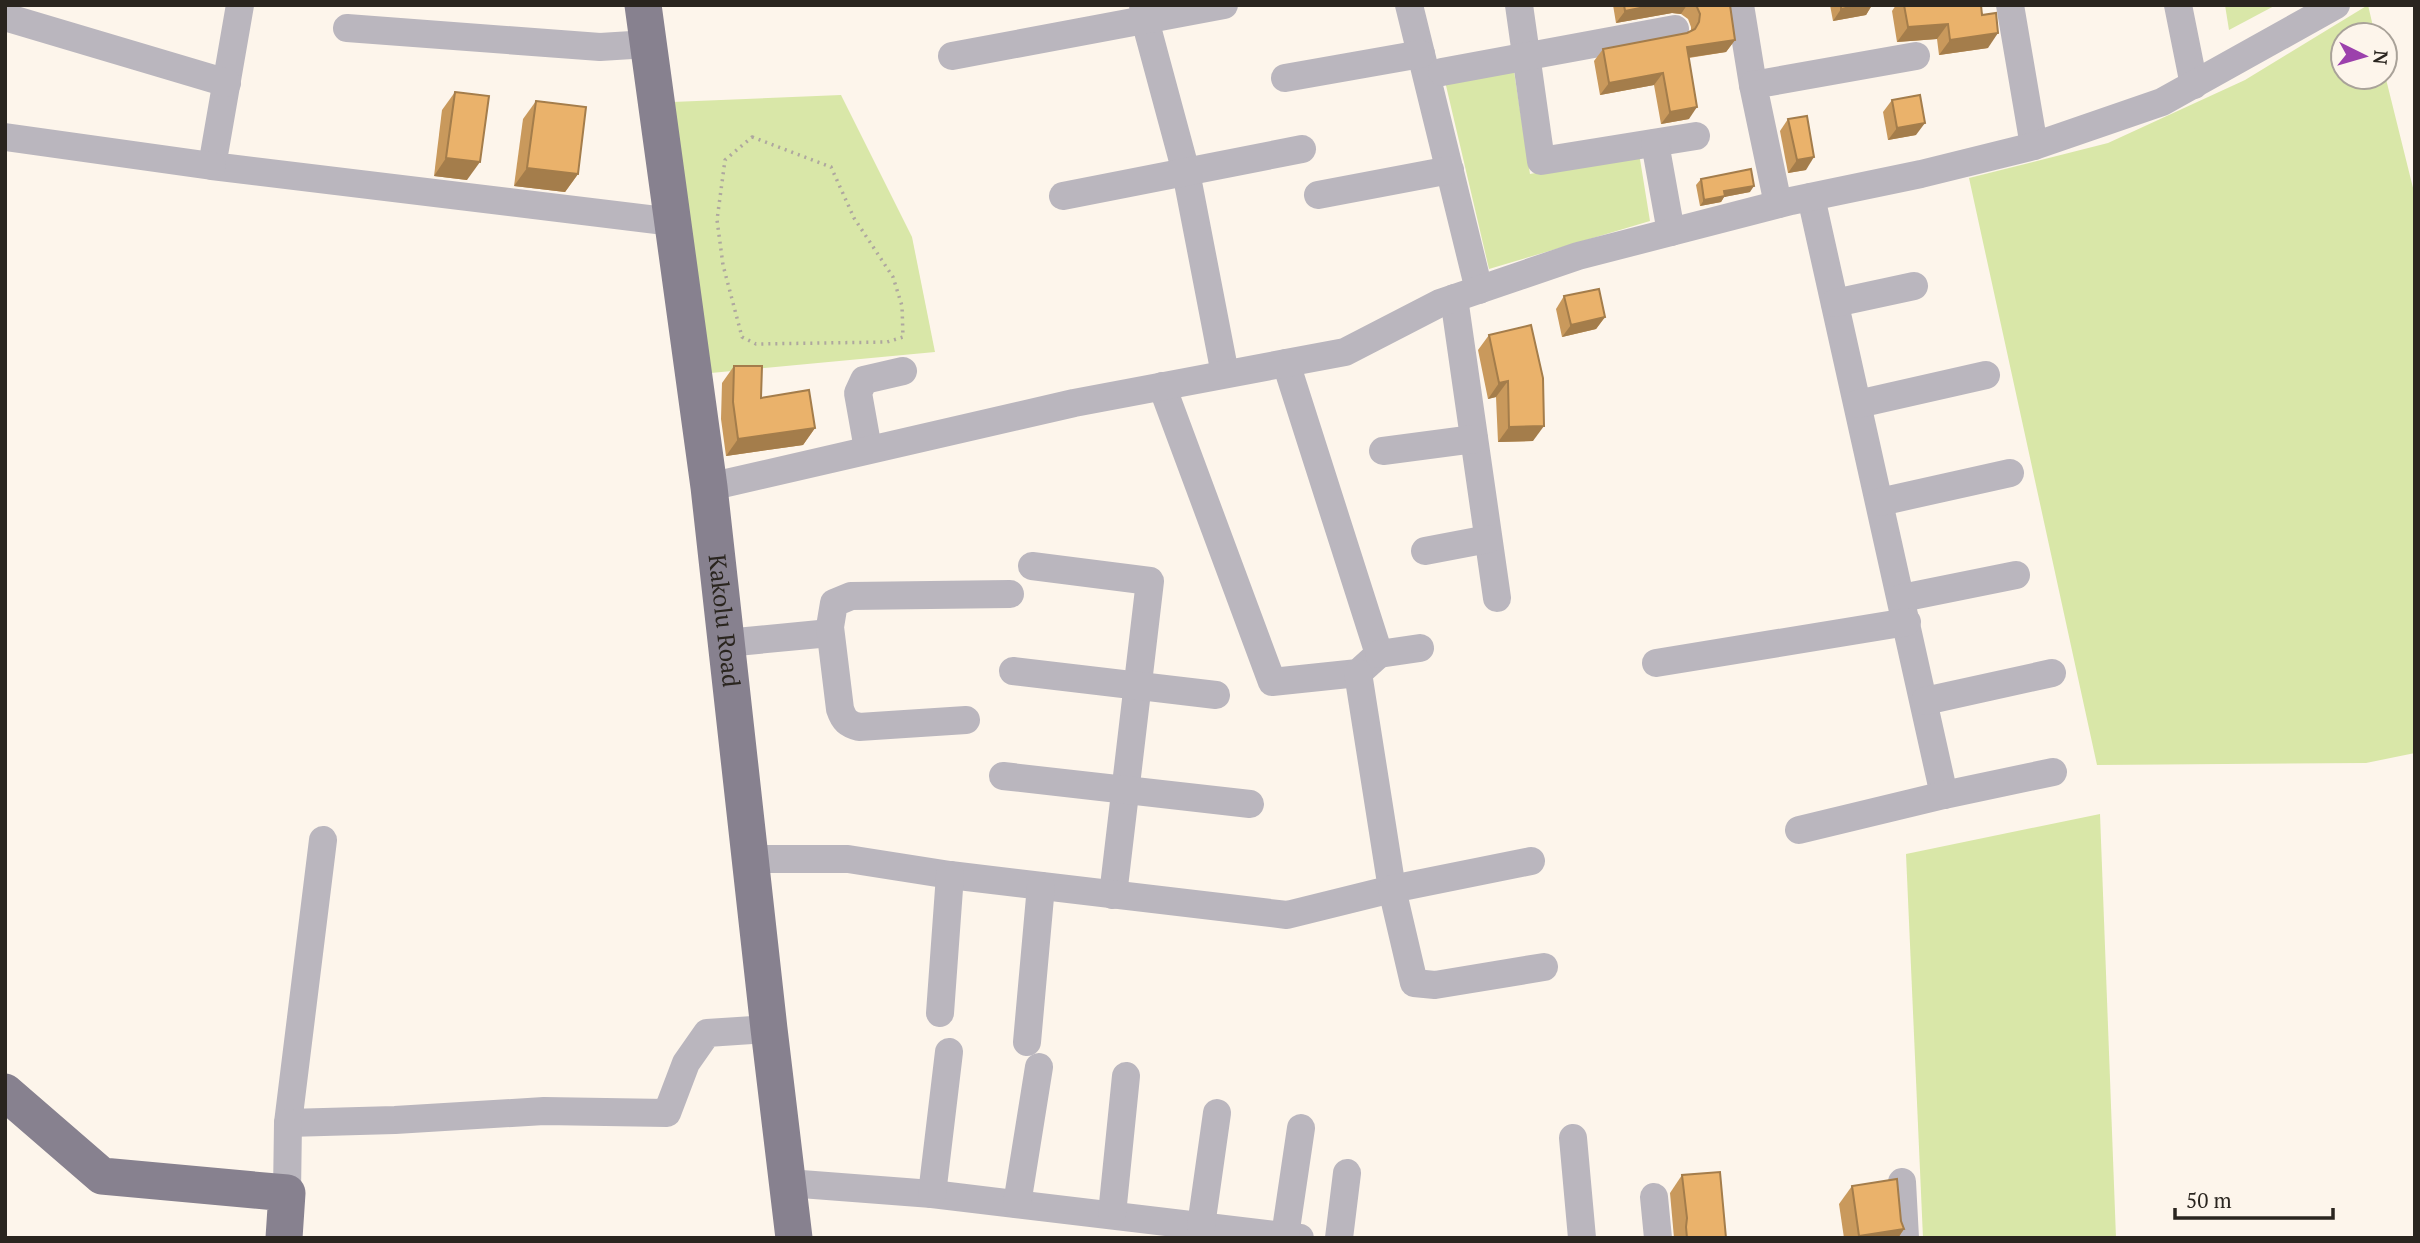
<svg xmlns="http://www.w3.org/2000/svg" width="2420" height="1243" font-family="'PT Serif',serif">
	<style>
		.green { fill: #d9e7a8 }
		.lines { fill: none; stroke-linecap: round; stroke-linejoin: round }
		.path { stroke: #aea79f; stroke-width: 3.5; stroke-dasharray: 2 5; stroke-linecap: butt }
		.minor { stroke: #bab6be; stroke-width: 28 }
		.major { stroke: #87818f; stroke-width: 37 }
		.wall { fill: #c9995c }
		.shaded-wall { fill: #a47d4b }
		.building { fill: #eab26b; stroke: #a47d4b; stroke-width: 2 }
		.labels { text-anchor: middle; stroke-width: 6; stroke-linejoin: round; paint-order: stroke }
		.street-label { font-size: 24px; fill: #2a251f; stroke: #fdf5eb }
	</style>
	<rect width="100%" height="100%" fill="#fdf5eb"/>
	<g class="green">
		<polygon points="2225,5 2276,5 2229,30"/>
		<polygon points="2368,5 2375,35 2343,35 2343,77 2385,77 2385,75 2415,196 2415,753 2366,763 2097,765 1969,178 2108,143 2245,80"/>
		<polygon points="1513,65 1530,174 1639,153 1650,221 1489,269 1444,77"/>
		<polygon points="841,95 912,237 935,352 700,374 672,102"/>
		<polygon points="2100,814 2116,1238 1923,1238 1906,854"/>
	</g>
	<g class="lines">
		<polygon class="path" points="752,137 831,167 854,218 893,277 902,306 903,337 887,342 756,344 742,337 723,265 717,220 725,160"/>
		<g class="minor">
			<polyline points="240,5 212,166 673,222"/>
			<polyline points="1143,5 1145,20 1186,172 1225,374"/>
			<polyline points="1409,5 1479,290"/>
			<polyline points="1519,5 1541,161 1696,136"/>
			<polyline points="1740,5 1753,85"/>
			<polyline points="2010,5 2034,146"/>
			<polyline points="2178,5 2194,85"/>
			<polyline points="5,17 227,83"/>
			<polyline points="347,28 600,47 648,44"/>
			<polyline points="952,56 1224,5"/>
			<polyline points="1442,72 1675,29"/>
			<polyline points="1285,78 1421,54"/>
			<polyline points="5,137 212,166"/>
			<polyline points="1655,143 1671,232"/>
			<polyline points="1318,195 1450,170"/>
			<polyline points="1063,196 1302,149"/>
			<polyline points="1811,197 1944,795"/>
			<polyline points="1778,204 1753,85 1916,56"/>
			<polyline points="1454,298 1497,598"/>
			<polyline points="1835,303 1914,286"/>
			<polyline points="1162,386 1272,682 1358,673 1379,654 1286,363"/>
			<polyline points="1858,404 1986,375"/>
			<polyline points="868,449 858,393 864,380 903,371"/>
			<polyline points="1383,451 1474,439"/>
			<polyline points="709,487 1074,403 1345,352 1440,303 1578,256 1791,201 1921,174 2034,146 2162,102 2336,5"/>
			<polyline points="1880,502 2010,473"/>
			<polyline points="1425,551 1488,539"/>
			<polyline points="1032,566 1150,581 1113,895"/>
			<polyline points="1902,598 2016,575"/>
			<polyline points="726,643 830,633"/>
			<polyline points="1379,654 1420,648"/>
			<polyline points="1656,663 1907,622"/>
			<polyline points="1013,671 1216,695"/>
			<polyline points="1925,701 2052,673"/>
			<path d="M966,720L859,727C848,724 844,721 840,709L830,627L834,603L851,596L1010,594"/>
			<polyline points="1003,776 1250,804"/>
			<polyline points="1799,830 1944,795 2053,772"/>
			<polyline points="323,840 288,1123 395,1120 544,1111 667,1113 686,1063 707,1033 769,1029"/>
			<polyline points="750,859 848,859 950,875 1287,915 1392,889 1358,673"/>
			<polyline points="1531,861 1392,889 1414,983 1435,985 1544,967"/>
			<polyline points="940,1013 950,875"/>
			<polyline points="1027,1042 1041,886"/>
			<polyline points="1573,1138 1582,1238"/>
			<polyline points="1902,1182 1905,1238"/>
			<polyline points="788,1183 932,1194 1300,1238"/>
			<polyline points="287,1193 288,1123"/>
			<polyline points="932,1194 949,1052"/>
			<polyline points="1654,1197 1658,1238"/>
			<polyline points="1017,1204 1039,1067"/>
			<polyline points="1112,1214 1126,1076"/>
			<polyline points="1201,1226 1217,1113"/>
			<polyline points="1285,1236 1301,1128"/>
			<polyline points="1339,1238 1347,1173"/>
		</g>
		<g class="major">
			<path id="s1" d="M643,5L709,487L769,1029L794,1238"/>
			<polyline points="5,1092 102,1176 287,1193 284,1238"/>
		</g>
	</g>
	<g class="wall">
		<polygon points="1613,5 1730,5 1735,40 1726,52 1689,58 1689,119 1661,124 1654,85 1600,95 1594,61 1603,49 1687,33 1691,31 1691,27 1688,19 1681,14 1672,13 1616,23"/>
		<polygon points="1830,5 1872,5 1866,15 1833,21"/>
		<polygon points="1896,5 1981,5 1988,48 1939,55 1937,39 1897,42 1892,11"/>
		<polygon points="455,92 467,180 434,176 442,110"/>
		<polygon points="1892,100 1916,135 1888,140 1883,112"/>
		<polygon points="536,101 578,174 565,192 514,186 523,119"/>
		<polygon points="1788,119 1806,170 1788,173 1780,131"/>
		<polygon points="1701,179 1750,192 1724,197 1721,202 1700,206 1696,185"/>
		<polygon points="1564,296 1605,317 1596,329 1562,337 1556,309"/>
		<polygon points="1489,335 1533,441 1498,442 1496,397 1488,399 1478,350"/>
		<polygon points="734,366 761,398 815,428 803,445 726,456 721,419 722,383"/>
		<polygon points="1682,1175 1726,1238 1674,1238 1670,1193"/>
		<polygon points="1852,1186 1901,1221 1904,1229 1898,1238 1844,1238 1839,1204"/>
	</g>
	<g class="shaded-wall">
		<polygon points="1655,5 1687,5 1681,14 1672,13 1616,23 1625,11"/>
		<polygon points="1860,5 1872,5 1866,15 1833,21 1841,9"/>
		<polygon points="1948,24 1937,39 1897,42 1908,27"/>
		<polygon points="1998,33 1988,48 1939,55 1950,40"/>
		<polygon points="1735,40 1726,52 1678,59 1687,47"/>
		<polygon points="1663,73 1654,85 1600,95 1609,83"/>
		<polygon points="1697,107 1689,119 1661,124 1670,112"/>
		<polygon points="1925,123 1916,135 1888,140 1897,128"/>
		<polygon points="1814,157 1806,170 1788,173 1797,160"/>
		<polygon points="446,158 480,162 467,180 434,176"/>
		<polygon points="527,168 578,174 565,192 514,186"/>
		<polygon points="1754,186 1750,192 1724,197 1721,202 1700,206 1704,200 1724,191"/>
		<polygon points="1605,317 1596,329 1562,337 1571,325"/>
		<polygon points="1508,381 1496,397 1488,399 1499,383"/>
		<polygon points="1544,426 1533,441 1498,442 1509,427"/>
		<polygon points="815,428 803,445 726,456 738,439"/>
		<polygon points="1904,1229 1898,1238 1858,1238 1859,1236"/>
	</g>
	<g class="building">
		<polygon points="1624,5 1655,5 1625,11"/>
		<polygon points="1695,5 1730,5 1735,40 1687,47 1697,107 1670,112 1663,73 1609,83 1603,49 1687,33 1695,29 1699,22 1700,14 1697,7"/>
		<polygon points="1841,5 1860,5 1841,9"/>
		<polygon points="1904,5 1981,5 1982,15 1996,13 1998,33 1950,40 1948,24 1908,27"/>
		<polygon points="455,92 489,96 480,162 446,158"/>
		<polygon points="1920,95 1925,123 1897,128 1892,100"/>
		<polygon points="536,101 586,107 578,174 527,168"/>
		<polygon points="1807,116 1814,157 1797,160 1788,119"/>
		<polygon points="1751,169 1754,186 1724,191 1725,196 1704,200 1701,179"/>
		<polygon points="1599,289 1605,317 1571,325 1564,296"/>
		<polygon points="1531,325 1543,378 1544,426 1509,427 1508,381 1499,383 1489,335"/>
		<polygon points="734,366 762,366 761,398 809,390 815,428 738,439 733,402"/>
		<polygon points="1720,1172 1726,1238 1687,1238 1686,1227 1687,1218 1682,1175"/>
		<polygon points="1897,1179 1901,1221 1904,1229 1859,1236 1852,1186"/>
	</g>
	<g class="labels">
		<g class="street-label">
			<text dy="8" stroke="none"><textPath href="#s1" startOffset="621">Kakolu Road</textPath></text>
		</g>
	</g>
	<rect width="2420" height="1243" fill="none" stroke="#2a251f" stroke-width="14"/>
	<g transform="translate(2364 56) rotate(95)"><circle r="33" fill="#fdf5eb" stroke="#a9a299" stroke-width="2"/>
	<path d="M0-5L12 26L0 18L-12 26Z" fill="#9c41ac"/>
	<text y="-10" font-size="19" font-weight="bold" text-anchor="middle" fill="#2a251f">N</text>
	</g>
	<path d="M2175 1208v10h158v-10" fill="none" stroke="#2a251f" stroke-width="3.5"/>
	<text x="2186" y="1208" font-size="21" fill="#2a251f" stroke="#fdf5eb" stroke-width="5" paint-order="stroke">50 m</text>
</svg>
